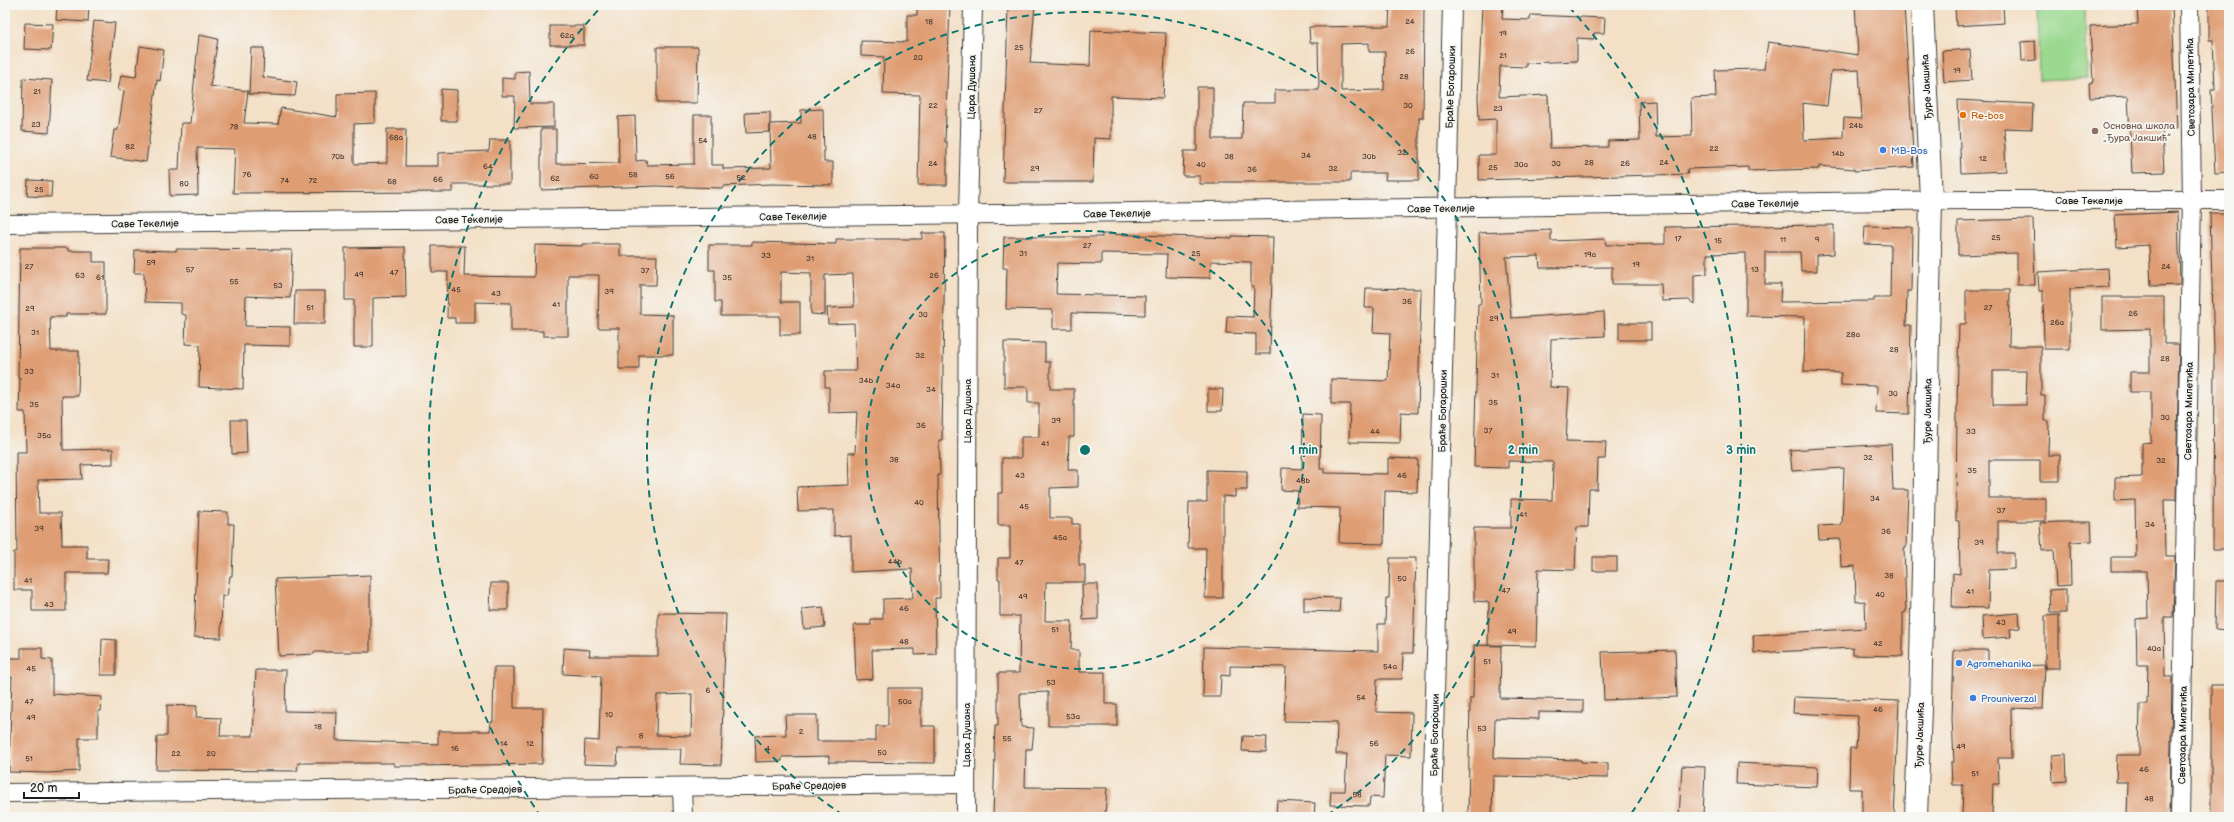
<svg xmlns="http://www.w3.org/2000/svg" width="2234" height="822" font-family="'Balsamiq Sans',sans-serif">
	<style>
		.green { fill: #9ad98f; stroke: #5b7a56 }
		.building { fill: #df9d73; fill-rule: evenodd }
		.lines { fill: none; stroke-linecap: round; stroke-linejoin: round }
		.minor-casing { stroke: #3c3936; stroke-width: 20 }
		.major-casing { stroke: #3c3936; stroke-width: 24 }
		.minor { stroke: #fff; stroke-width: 18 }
		.major { stroke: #fff; stroke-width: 22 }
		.ring { fill: none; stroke: #0f766e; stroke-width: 2; stroke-dasharray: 7 5 }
		.food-dot { fill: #e8710a; stroke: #f6f6f2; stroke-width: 1.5 }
		.education-dot { fill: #8d6e63; stroke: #f6f6f2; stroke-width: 1.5 }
		.shop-dot { fill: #3f7fe0; stroke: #f6f6f2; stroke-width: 1.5 }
		.labels { text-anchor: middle; stroke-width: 3.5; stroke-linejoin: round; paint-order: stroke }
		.number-label { font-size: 8px; fill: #4d3c32 }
		.street-label { font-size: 10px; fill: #1c1c1c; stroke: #f6f6f2 }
		.food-label { font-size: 10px; fill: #c56008; stroke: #f6f6f2; text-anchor: start }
		.education-label { font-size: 10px; fill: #785e54; stroke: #f6f6f2; text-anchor: start }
		.shop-label { font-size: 10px; fill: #366cbe; stroke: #f6f6f2; text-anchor: start }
		.centre { fill: #0f766e; stroke: #f6f6f2; stroke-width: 2 }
		.ring-label { font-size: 12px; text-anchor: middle; font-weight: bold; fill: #0f766e; stroke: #f6f6f2; stroke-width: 3.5; stroke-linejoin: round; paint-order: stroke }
	</style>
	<rect width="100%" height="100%" fill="#f6f6f2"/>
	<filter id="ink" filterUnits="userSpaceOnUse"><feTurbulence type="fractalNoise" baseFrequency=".025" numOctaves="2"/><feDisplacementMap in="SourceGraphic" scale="8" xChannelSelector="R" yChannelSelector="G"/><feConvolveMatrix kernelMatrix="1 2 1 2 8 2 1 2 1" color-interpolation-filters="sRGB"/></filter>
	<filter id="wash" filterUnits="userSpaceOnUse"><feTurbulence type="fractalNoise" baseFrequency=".012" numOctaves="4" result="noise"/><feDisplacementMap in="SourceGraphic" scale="16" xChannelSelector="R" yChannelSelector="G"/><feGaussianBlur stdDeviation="0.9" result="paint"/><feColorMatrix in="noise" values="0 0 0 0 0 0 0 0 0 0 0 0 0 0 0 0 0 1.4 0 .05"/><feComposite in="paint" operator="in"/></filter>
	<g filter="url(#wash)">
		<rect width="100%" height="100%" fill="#f3e0c6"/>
		<polygon class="green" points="2037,5 2085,5 2087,78 2039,80"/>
		<g id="blocks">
			<g class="building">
				<polygon points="57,5 89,5 88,22 56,20"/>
				<polygon points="917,5 950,5 945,142 947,142 947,185 918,185 920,95 883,94 884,57 861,56 861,41 907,42 907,15 917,15"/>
				<polygon points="1008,5 1035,5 1030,63 1090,66 1091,30 1166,33 1163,98 1111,96 1111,139 1094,138 1093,182 1003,182"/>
				<path d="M1390,5H1424L1423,118H1419V180H1385L1386,173H1350V182H1219V184H1200V176H1183L1184,151H1197V87H1213V139H1242L1243,103H1275V90H1319L1318,43H1310L1309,27L1389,26ZM1369,43V52H1385L1384,90L1341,91V44Z"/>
				<path d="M1482,5H1503L1502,19L1530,20L1531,15L1605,18L1604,33H1594V39L1577,38V61L1526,63V67L1500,66L1499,97L1548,95L1550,148L1608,147V141L1640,140L1639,102L1655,101L1656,137L1692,136L1691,98L1716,97L1715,70L1764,69L1768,42L1858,55L1855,5H1904L1914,167L1854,171V169L1819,166V169L1748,171V167L1687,169L1688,174L1479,180V155H1496V119L1479,120L1478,98ZM1859,70L1862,119L1844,118L1843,138L1804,140L1803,103L1827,106L1831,71Z"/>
				<polygon points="1955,5 2003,5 2004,23 1956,26"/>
				<polygon points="2137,5 2172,5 2177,129 2162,130 2164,172 2132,173 2128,96 2090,98 2089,83 2093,82 2090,26 2138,24"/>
				<polygon points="2209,5 2229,5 2229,172 2215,173 2211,89 2215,89 2213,40 2209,40"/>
				<polygon points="94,21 115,23 108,83 87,81"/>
				<polygon points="25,23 53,24 51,50 24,49"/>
				<rect x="550" y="26" width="34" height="19"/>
				<polygon points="199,35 218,39 210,86 248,91 244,123 278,124 281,108 337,117 337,94 375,93 375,123 354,124 354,164 387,163 387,129 406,129 405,166 438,166 438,153 489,151 490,140 510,140 510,184 453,184 453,192 233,193 235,149 197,148 198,195 170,196 169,170 179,170 181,123 190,123"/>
				<polygon points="2035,41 2036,60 2022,61 2021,42"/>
				<polygon points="140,46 164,50 160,81 157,80 146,162 110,157 114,130 118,130 124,91 118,90 121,75 136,77"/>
				<polygon points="657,47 698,47 697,103 657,103"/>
				<polygon points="251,48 264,48 263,77 297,82 295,96 249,94"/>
				<polygon points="1970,49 1972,80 1944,82 1942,51"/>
				<polygon points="529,71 530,104 554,104 554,127 514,128 515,96 502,96 502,78 515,79 515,72"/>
				<polygon points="23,78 52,80 49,133 22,131"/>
				<polygon points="441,89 457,90 457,121 441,121"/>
				<polygon points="1958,100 2033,104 2032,129 2004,128 2006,171 1961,173"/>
				<polygon points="823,109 824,162 833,162 833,185 772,184 723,186 723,188 656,186 541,190 541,129 556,129 556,164 619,163 618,117 635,116 636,161 646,160 647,165 694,164 694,115 711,115 711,165 723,165 723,169 771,168 770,124 801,123 801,110"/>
				<polygon points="770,112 770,132 746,133 745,113"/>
				<polygon points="28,180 52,181 51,197 27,196"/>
				<polygon points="2178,212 2180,285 2151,286 2149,245 2117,247 2115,215"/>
				<polygon points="2210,213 2229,213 2229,549 2213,549 2214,352"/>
				<polygon points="2033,219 2035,285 2017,285 2017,253 1958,255 1958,221"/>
				<polygon points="1834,225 1834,254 1817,255 1817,271 1801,271 1800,252 1765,252 1765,284 1781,284 1780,302 1874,301 1874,298 1890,298 1891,245 1864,244 1865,226 1912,227 1911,291 1907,291 1906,325 1911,325 1909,414 1876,413 1877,386 1841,385 1841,373 1804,372 1805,317 1746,316 1746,253 1707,254 1707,274 1694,275 1694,304 1689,300 1662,301 1661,284 1612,284 1612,267 1540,268 1539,256 1506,257 1511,318 1604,312 1605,336 1551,339 1550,387 1569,388 1566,441 1606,442 1605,459 1598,459 1597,489 1589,489 1588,527 1577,527 1575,570 1538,569 1536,646 1488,645 1489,602 1474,601 1474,528 1511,528 1511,499 1552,500 1553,462 1508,461 1508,468 1474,467 1478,304 1481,304 1479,233 1551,230 1551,241 1605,239 1606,245 1665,244 1665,227"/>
				<polygon points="922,233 945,233 942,440 939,440 940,475 938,475 940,598 935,598 936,654 915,655 915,649 872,650 873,679 856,680 854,625 871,625 871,619 883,619 883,599 913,598 912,569 851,572 851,535 834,536 834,510 798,511 797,487 849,485 848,453 855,453 857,412 829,413 829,387 825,387 825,371 856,371 854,323 828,324 827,308 854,307 853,274 825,275 825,315 811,314 811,273 781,272 781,302 800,302 800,335 780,335 780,316 721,316 721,302 715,302 715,270 709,270 709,245 752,245 752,242 836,244 836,239 922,239"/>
				<polygon points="1102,234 1232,238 1232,236 1273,237 1270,354 1256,354 1256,334 1226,333 1227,316 1253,317 1254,287 1251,287 1251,262 1211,261 1210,278 1166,277 1167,254 1101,253 1101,264 1057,263 1056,294 1145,296 1145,315 1072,313 1072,329 1053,329 1053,310 1006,309 1007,268 1003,268 1004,237 1102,237"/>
				<polygon points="582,244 620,244 620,256 657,256 656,285 640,285 640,314 673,315 673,355 639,355 639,369 619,369 619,328 598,328 599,275 568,275 568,336 543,336 543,331 511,331 511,303 475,302 475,323 455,323 455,318 447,318 448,272 432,272 432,246 465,246 464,276 534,277 535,245 582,246"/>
				<polygon points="405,247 406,297 373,298 373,347 354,347 354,300 345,300 345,248"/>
				<polygon points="20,248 68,248 68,251 93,251 93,262 106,262 106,314 66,314 66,317 50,317 51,351 79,351 78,396 62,396 63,450 113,449 113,464 81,465 82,479 38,480 39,513 61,513 62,545 87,545 87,559 108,559 107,573 66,573 66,611 32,611 32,590 14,590 14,552 17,552 16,452 26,452 25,412 19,412 20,378 18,378"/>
				<polygon points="176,249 292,250 290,298 246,296 245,326 290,327 290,346 244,345 243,389 199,387 200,345 185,344 186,315 181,314 181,303 145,302 144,273 134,273 135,250 176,251"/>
				<polygon points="2108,268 2109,287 2070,289 2070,349 2044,349 2043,291 2039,291 2038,272"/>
				<polygon points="1366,288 1421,289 1418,413 1401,412 1400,443 1349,442 1350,404 1331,404 1331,379 1388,381 1390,333 1373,332 1374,308 1365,308"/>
				<path d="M1966,290H2010L2009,346H2041V395H2045V421H2049L2048,455H2060V481H2040V460H1989V498H2046V521H1998V553H2014V569L1989,570L1988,608L1952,607L1953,573L1960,574L1959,521H1956L1957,405L1959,324H1966ZM1993,371H2027L2026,405H1993Z"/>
				<polygon points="295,291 325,291 325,324 294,324"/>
				<polygon points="2102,297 2164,297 2164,344 2179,344 2176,500 2164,500 2165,556 2175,556 2173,617 2164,617 2165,677 2172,677 2170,817 2127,817 2128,782 2116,782 2117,755 2139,755 2140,704 2147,704 2148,665 2137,665 2136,619 2148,618 2147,571 2111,571 2111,557 2136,557 2135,500 2115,501 2115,478 2142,477 2142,443 2151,442 2151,392 2130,392 2130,372 2150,372 2150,329 2102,330"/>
				<rect x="1619" y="323" width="32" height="17"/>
				<polygon points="1004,342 1045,343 1045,362 1050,362 1050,389 1074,389 1074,437 1069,437 1068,470 1078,470 1078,487 1050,488 1050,518 1072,518 1072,524 1079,524 1079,565 1085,565 1085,582 1046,582 1045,621 1072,621 1071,650 1079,650 1079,672 1105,672 1105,704 1117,704 1117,726 1048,726 1048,692 1020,693 1021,727 1034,728 1032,749 1026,749 1025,787 1107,788 1105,815 993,817 995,752 994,752 995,726 998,726 998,673 1019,673 1020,616 1000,616 1000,579 998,579 998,558 1010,558 1010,525 998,525 998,493 1002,493 1002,458 1021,458 1021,437 1039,437 1039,403 1028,403 1028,387 1004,387"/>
				<polygon points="1208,389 1223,389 1222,411 1208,411"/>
				<polygon points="1303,414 1321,415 1320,469 1324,469 1324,473 1388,474 1388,458 1418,459 1417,492 1385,491 1384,544 1339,543 1340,508 1297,507 1298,491 1281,490 1282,468 1302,469"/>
				<polygon points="231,420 246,420 247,453 232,454"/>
				<polygon points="1891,444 1893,490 1908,490 1906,548 1904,548 1906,612 1903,613 1903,656 1853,655 1853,648 1754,653 1753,635 1866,628 1865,601 1856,602 1855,566 1841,567 1840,539 1819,540 1818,526 1842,525 1844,468 1792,471 1790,450"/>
				<polygon points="1207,470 1247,471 1247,490 1235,490 1235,497 1223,496 1223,598 1205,598 1206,548 1188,548 1189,502 1207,502"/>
				<polygon points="199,511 228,512 228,524 234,524 232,576 230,576 227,596 222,596 221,638 194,637"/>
				<polygon points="2060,522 2091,522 2092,541 2070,542 2071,585 2056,586 2054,550 2042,551 2040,523"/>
				<rect x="1593" y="557" width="24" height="14"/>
				<polygon points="1390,558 1416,558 1413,653 1403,653 1402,679 1377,679 1376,712 1412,713 1411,756 1385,755 1383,798 1370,797 1369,806 1330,805 1331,791 1345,791 1347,754 1336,754 1337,722 1284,721 1286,667 1230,666 1230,676 1221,675 1220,697 1203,697 1204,647 1378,651 1378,624 1385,624 1386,598 1389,598"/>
				<polygon points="370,575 370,652 314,652 314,654 279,656 275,579"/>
				<polygon points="2216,581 2229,581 2229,630 2215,629"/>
				<polygon points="491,583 508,583 508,610 490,610"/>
				<polygon points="1082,584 1098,584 1098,619 1083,620"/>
				<polygon points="2066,589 2066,613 2050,613 2049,590"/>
				<polygon points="1304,597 1340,598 1339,612 1304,611"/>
				<polygon points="823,607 825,627 804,629 802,609"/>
				<path d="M658,613L726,614L721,765L680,764L681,749H618L617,765L584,764L585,740L599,741L601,676L563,674L564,648L590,650L589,656H658ZM692,694L691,736L656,735L657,695Z"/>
				<polygon points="2019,613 2020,628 2010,629 2011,637 1983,639 1982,616"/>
				<polygon points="2059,615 2059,668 2045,668 2045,616"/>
				<polygon points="102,639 116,640 116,675 101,675"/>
				<polygon points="1474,645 1501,646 1500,698 1583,700 1583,713 1539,712 1539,719 1495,718 1494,758 1581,760 1581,762 1608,763 1608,778 1493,776 1492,817 1468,817 1470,698 1473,698"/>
				<polygon points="21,648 42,648 42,659 52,660 52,694 102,697 101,711 98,711 98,738 79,738 79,771 49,773 9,772 12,677 9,677 9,658 21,658"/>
				<polygon points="1675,650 1677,697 1604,700 1602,652"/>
				<polygon points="1954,650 1988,650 1988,667 2045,665 2043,709 2011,708 2012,758 1998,758 1999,784 1993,784 1992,817 1962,817 1963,785 1952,785 1951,762 1954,762 1952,718"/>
				<polygon points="494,667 514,667 514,708 543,708 542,764 416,766 394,766 394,763 298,763 297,771 156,770 157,736 167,736 167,705 197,706 196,717 221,718 220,736 253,736 256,670 286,670 285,711 337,712 336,740 438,744 438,731 490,731 491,722 493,722"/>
				<rect x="2211" y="685" width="18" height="132"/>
				<polygon points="888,688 921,688 921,726 935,726 935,763 829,762 829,756 782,757 782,761 756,762 755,736 786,735 785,715 817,715 817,741 876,741 876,726 888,726"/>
				<polygon points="1794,697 1899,701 1894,817 1862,816 1862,789 1849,789 1850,748 1856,748 1858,716 1793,713"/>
				<polygon points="1243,736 1267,737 1266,752 1242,751"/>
				<polygon points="2066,754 2067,781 2053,782 2052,755"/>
				<polygon points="1737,763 1818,767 1817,787 1736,784"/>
				<polygon points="1682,766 1705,767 1703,817 1679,817"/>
				<polygon points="1277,801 1315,803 1314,817 1276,815"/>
			</g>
		</g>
	</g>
	<g filter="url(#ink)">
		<use href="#blocks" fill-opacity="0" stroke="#3c3936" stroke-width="1"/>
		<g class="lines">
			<defs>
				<g id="minor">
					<polyline points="5,224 999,214 1963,200 2229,200"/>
					<polyline points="682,787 683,817"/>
					<polyline points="5,793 966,784"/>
					<polyline points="966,817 968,215 973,5"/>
					<polyline points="1432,817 1452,5"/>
					<polyline points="2180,817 2192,200 2189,5"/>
				</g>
				<polyline id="major" points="1916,817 1920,708 1931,200 1922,5"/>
			</defs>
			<use href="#minor" class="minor-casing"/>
			<use href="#major" class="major-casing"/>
			<use href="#minor" class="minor"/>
			<use href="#major" class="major"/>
		</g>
	</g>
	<g class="ring">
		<circle cx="1085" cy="450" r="219"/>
		<path d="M843 815A438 438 0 1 1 1327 815"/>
		<path d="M541 817A656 656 0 0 1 601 7M1569 7A656 656 0 0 1 1629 817"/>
	</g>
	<circle class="food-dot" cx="1963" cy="115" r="4"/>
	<circle class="education-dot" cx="2095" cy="131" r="4"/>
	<g class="shop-dot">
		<circle cx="1883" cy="150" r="4"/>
		<circle cx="1959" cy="663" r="4"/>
		<circle cx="1973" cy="698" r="4"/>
	</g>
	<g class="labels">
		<g class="number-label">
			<text x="929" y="24">18</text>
			<text x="1410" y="24">24</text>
			<text x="1503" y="36">19</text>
			<text x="567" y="38">62a</text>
			<text x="1019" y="50">25</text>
			<text x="1410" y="54">26</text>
			<text x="1503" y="58">21</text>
			<text x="918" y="60">20</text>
			<text x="1957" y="73">19</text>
			<text x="1404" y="79">28</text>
			<text x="37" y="94">21</text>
			<text x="933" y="108">22</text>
			<text x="1408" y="108">30</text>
			<text x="1498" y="111">23</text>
			<text x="1038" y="113">27</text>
			<text x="36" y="127">23</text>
			<text x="1856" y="128">24b</text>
			<text x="234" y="129">78</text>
			<text x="812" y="139">48</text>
			<text x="396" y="140">68a</text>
			<text x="703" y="143">54</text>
			<text x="130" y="149">82</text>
			<text x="1714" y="151">22</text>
			<text x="1402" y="155">32</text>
			<text x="1838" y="156">14b</text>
			<text x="1306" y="158">34</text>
			<text x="338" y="159">70b</text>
			<text x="1229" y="159">38</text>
			<text x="1369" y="159">30b</text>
			<text x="1983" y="161">12</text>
			<text x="1589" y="165">28</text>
			<text x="1664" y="165">24</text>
			<text x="933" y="166">24</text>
			<text x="1556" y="166">30</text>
			<text x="1625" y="166">26</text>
			<text x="1201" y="167">40</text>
			<text x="1521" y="167">30a</text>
			<text x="488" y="169">64</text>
			<text x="1493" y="170">25</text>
			<text x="1035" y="171">29</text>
			<text x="1333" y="171">32</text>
			<text x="1252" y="172">36</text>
			<text x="247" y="177">76</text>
			<text x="633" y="177">58</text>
			<text x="594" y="179">60</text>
			<text x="670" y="179">56</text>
			<text x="741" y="180">52</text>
			<text x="555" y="181">62</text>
			<text x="438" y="182">66</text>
			<text x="285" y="183">74</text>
			<text x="313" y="183">72</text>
			<text x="392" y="184">68</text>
			<text x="184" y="186">80</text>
			<text x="39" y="192">25</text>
			<text x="1996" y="240">25</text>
			<text x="1678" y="241">17</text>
			<text x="1783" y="242">11</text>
			<text x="1817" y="242">9</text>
			<text x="1718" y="243">15</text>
			<text x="1087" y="248">27</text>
			<text x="1023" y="256">31</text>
			<text x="1196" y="256">25</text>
			<text x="1590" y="257">19a</text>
			<text x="766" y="258">33</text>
			<text x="810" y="261">31</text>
			<text x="151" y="265">59</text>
			<text x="1636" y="267">19</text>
			<text x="29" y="269">27</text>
			<text x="2166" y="269">24</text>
			<text x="190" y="272">57</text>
			<text x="1755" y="272">13</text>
			<text x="645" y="273">37</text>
			<text x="394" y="275">47</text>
			<text x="359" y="277">49</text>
			<text x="80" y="278">63</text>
			<text x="934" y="278">26</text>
			<text x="100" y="280">61</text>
			<text x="727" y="280">35</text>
			<text x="234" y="284">55</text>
			<text x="278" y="288">53</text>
			<text x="456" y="292">45</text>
			<text x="609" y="294">39</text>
			<text x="496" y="296">43</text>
			<text x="1407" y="304">36</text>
			<text x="556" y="307">41</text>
			<text x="310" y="310">51</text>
			<text x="1988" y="310">27</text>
			<text x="30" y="311">29</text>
			<text x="2133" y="316">26</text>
			<text x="923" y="317">30</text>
			<text x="1494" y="321">29</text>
			<text x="2057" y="325">26a</text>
			<text x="35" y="335">31</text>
			<text x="1853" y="337">28a</text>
			<text x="1894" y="352">28</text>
			<text x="920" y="358">32</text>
			<text x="2165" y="361">28</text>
			<text x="29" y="374">33</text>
			<text x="1495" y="378">31</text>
			<text x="866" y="383">34b</text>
			<text x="893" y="388">34a</text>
			<text x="931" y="392">34</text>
			<text x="1893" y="396">30</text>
			<text x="1493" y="405">35</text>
			<text x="34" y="407">35</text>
			<text x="2165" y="420">30</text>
			<text x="1056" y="423">39</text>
			<text x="921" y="428">36</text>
			<text x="1488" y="433">37</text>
			<text x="1375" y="434">44</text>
			<text x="1971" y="434">33</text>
			<text x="44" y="438">35a</text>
			<text x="1045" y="446">41</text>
			<text x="1868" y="460">32</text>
			<text x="894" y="462">38</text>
			<text x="2161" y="463">32</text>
			<text x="1972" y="473">35</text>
			<text x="1020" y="478">43</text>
			<text x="1402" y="478">46</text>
			<text x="1303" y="483">48b</text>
			<text x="1875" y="501">34</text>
			<text x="919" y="505">40</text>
			<text x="1024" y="509">45</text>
			<text x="2001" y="513">37</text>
			<text x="1523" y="517">41</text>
			<text x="2150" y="527">34</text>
			<text x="39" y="531">39</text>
			<text x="1886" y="534">36</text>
			<text x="1060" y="540">45a</text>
			<text x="1979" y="545">39</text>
			<text x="895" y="564">44b</text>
			<text x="1019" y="565">47</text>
			<text x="1889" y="578">38</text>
			<text x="1402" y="581">50</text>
			<text x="28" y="583">41</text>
			<text x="1506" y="593">47</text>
			<text x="1970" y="594">41</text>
			<text x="1880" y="597">40</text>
			<text x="1023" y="599">49</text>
			<text x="49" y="607">43</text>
			<text x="904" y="611">46</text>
			<text x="2001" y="625">43</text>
			<text x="1055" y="632">51</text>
			<text x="1512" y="634">49</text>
			<text x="904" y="644">48</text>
			<text x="1878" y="646">42</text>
			<text x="2154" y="651">40a</text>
			<text x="1487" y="664">51</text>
			<text x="1390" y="669">54a</text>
			<text x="31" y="671">45</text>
			<text x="1051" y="685">53</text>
			<text x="708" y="693">6</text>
			<text x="1361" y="700">54</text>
			<text x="29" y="704">47</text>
			<text x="905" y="704">50a</text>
			<text x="1878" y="712">46</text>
			<text x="609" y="717">10</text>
			<text x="1073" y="719">53a</text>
			<text x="31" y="720">49</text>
			<text x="318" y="729">18</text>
			<text x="1482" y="731">53</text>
			<text x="801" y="734">2</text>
			<text x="641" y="738">8</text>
			<text x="1007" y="741">55</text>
			<text x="504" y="746">14</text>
			<text x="530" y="746">12</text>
			<text x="1374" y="746">56</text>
			<text x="1961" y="749">49</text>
			<text x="455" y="751">16</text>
			<text x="768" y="751">4</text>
			<text x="882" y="755">50</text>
			<text x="176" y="756">22</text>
			<text x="211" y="756">20</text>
			<text x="29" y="761">51</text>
			<text x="2144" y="772">46</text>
			<text x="1975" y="776">51</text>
			<text x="1357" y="797">58</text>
			<text x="2149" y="801">48</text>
		</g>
		<g class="street-label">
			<text transform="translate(971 87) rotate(-89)" y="4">Цара Душана</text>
			<text transform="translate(1450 87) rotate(-88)" y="4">Браће Богарошки</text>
			<text transform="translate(1926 87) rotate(-93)" y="4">Ђуре Јакшића</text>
			<text transform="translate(2190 87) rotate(-91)" y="4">Светозара Милетића</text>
			<text x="2089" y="204">Саве Текелије</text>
			<text transform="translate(1765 203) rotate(-1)" y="4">Саве Текелије</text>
			<text transform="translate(1441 208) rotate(-1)" y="4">Саве Текелије</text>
			<text transform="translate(1117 213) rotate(-1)" y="4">Саве Текелије</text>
			<text transform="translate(793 216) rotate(-1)" y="4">Саве Текелије</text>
			<text transform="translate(469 219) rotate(-1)" y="4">Саве Текелије</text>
			<text transform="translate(145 223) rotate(-1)" y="4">Саве Текелије</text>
			<text transform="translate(967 411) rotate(-90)" y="4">Цара Душана</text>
			<text transform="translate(1442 411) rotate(-89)" y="4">Браће Богарошки</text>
			<text transform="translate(1927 411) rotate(-89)" y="4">Ђуре Јакшића</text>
			<text transform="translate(2188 411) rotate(-89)" y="4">Светозара Милетића</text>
			<text transform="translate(966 735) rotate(-90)" y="4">Цара Душана</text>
			<text transform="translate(1434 735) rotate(-89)" y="4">Браће Богарошки</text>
			<text transform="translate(1919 735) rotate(-88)" y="4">Ђуре Јакшића</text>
			<text transform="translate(2182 735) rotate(-89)" y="4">Светозара Милетића</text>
			<text transform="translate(809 785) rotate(-1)" y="4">Браће Средојев</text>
			<text transform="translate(485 789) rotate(-1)" y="4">Браће Средојев</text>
		</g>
		<g class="food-label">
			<text x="1971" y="119">Re-bos</text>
		</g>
		<g class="education-label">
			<text x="2103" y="129">Основна школа<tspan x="2103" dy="12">„Ђура Јакшић”</tspan></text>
		</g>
		<g class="shop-label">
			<text x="1891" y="154">MB-Bos</text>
			<text x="1967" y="667">Agromehanika</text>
			<text x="1981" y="702">Prouniverzal</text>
		</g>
	</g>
	<circle cx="1085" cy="450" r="6" class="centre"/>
	<g class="ring-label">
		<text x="1304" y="454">1 min</text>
		<text x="1523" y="454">2 min</text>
		<text x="1741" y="454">3 min</text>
	</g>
	<rect width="2234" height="822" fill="none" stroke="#f6f6f2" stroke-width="20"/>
	<path d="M24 792v6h55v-6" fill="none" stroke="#1c1c1c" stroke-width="2"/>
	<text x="30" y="792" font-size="12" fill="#1c1c1c" stroke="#f6f6f2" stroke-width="3" paint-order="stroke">20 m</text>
</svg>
